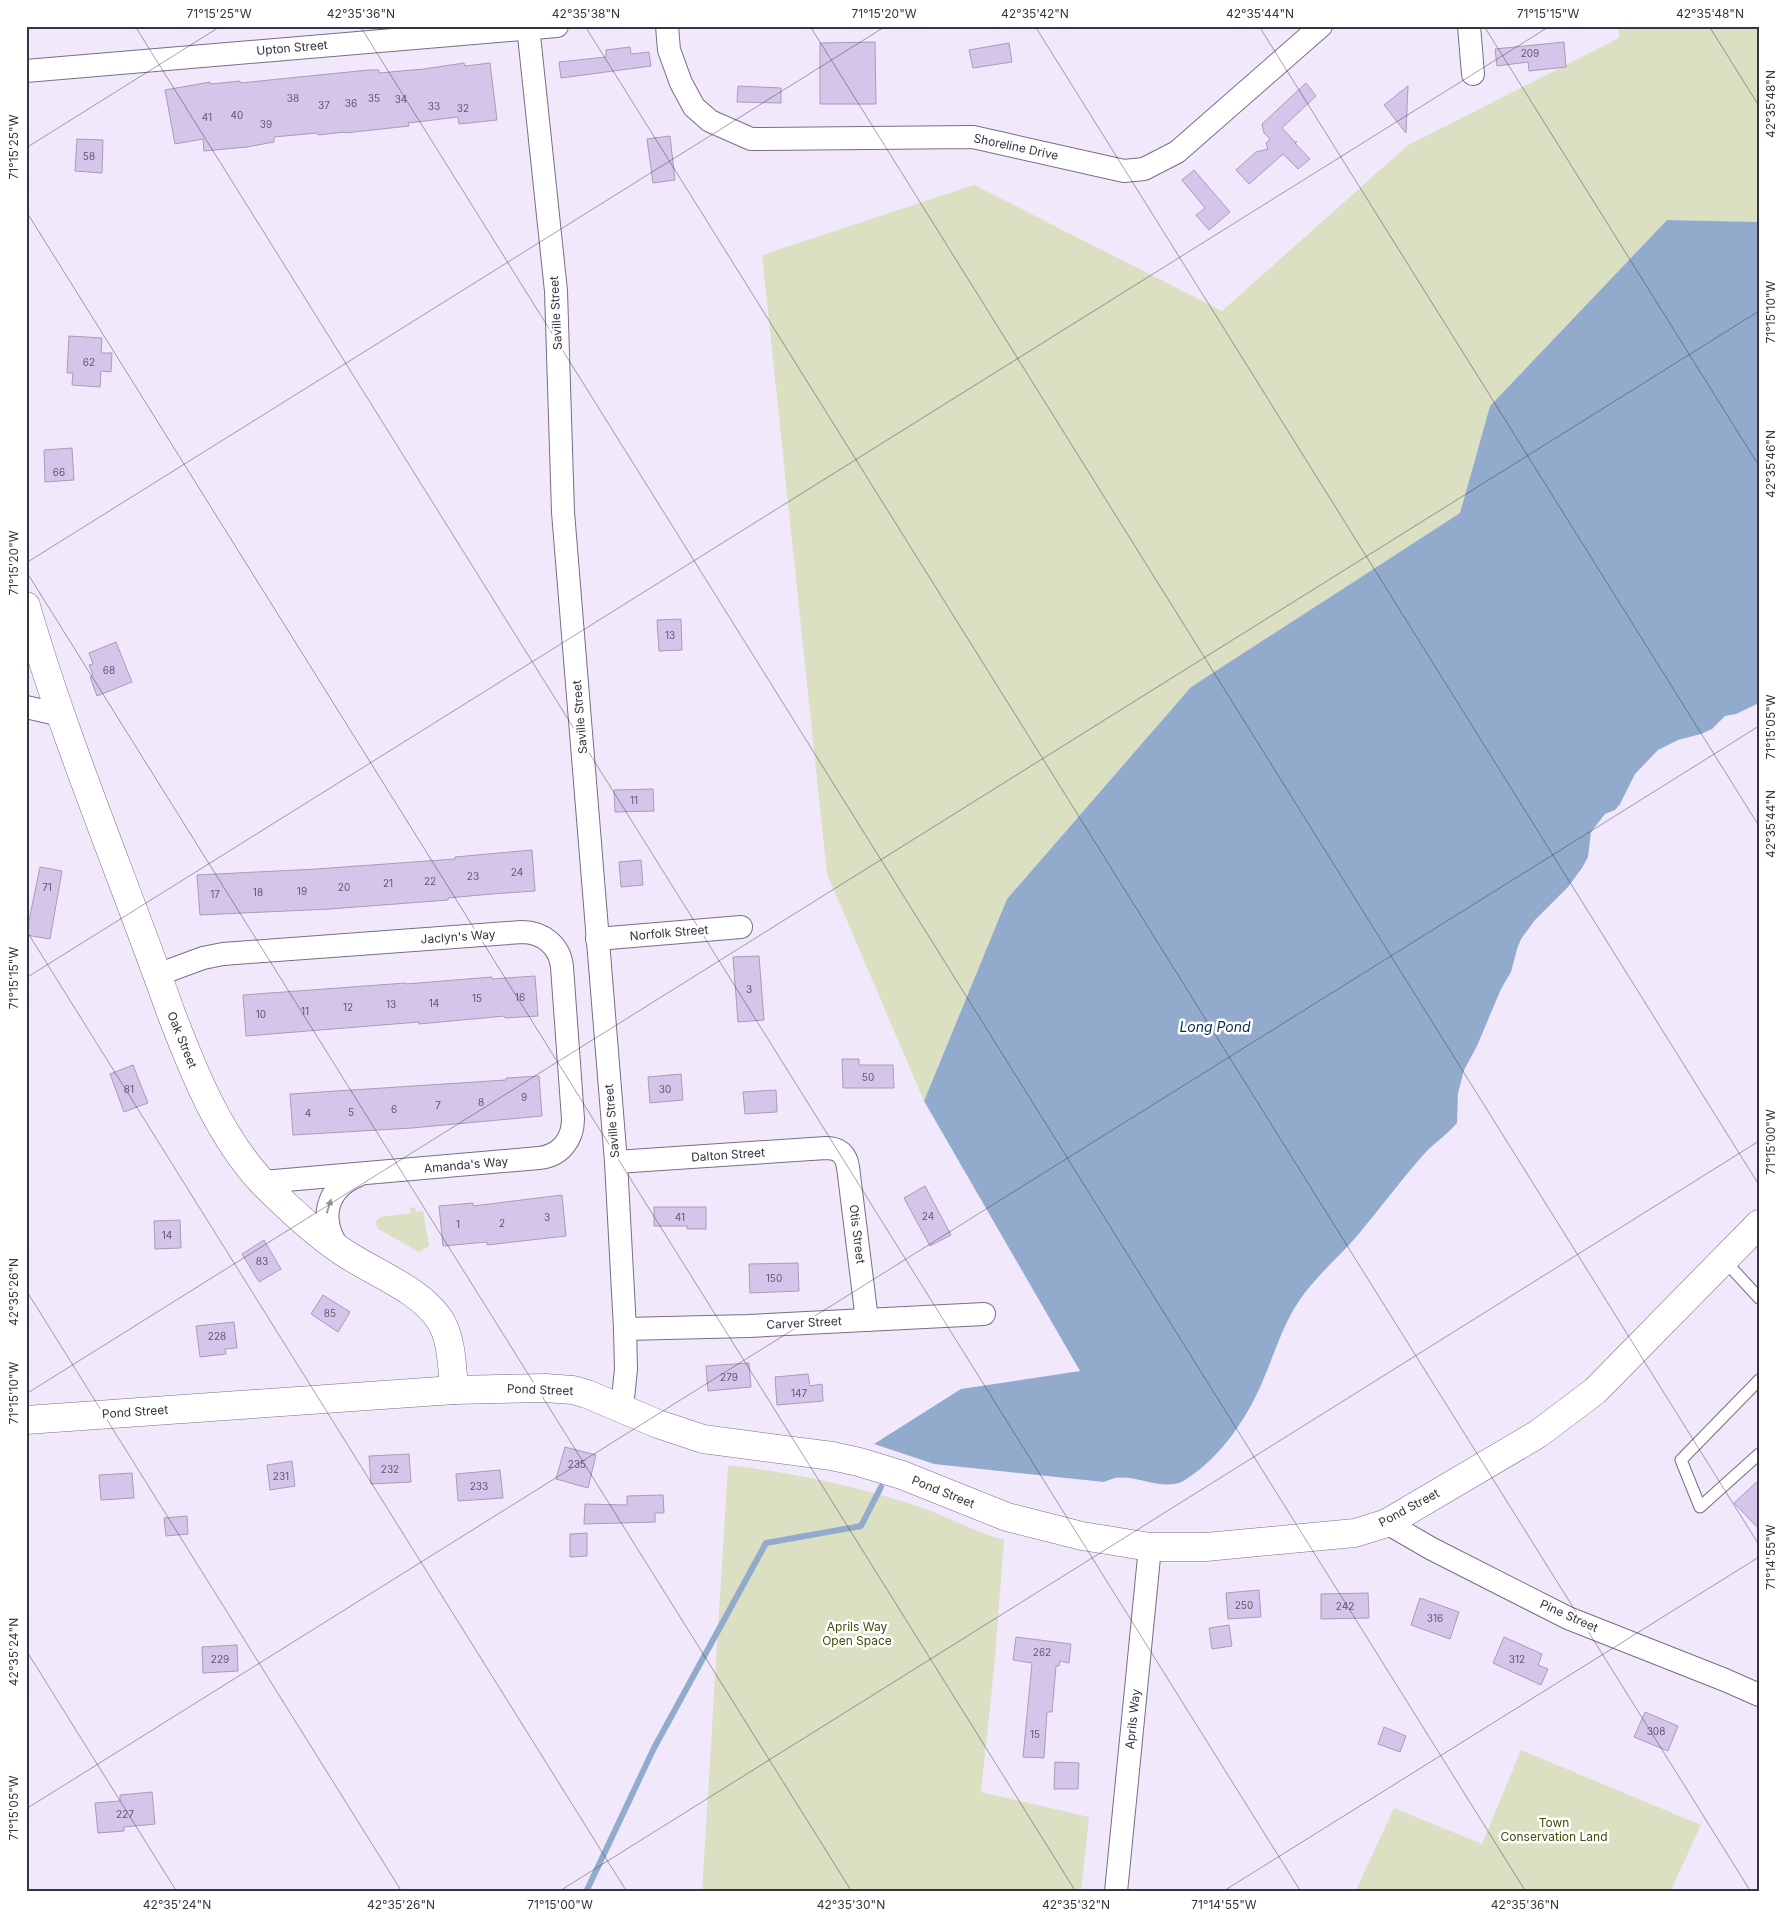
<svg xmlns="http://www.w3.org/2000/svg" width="1785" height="1918" font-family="Inter,sans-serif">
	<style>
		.green { fill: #dae0c1 }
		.water { fill: #92abcc }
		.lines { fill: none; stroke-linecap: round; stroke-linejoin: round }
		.stream { stroke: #92abcc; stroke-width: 6 }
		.building { fill: #d6c5eb; stroke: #a89cb7 }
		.service-casing { stroke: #796d87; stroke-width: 13 }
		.minor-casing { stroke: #796d87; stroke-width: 24 }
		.tertiary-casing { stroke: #796d87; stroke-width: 29 }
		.service { stroke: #fff; stroke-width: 11 }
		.minor { stroke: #fff; stroke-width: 22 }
		.tertiary { stroke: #fff; stroke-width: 28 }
		.oneway { fill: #9c999e }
		.ticks { fill: none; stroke: #38333e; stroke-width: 1; stroke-opacity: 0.45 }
		.labels { text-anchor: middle; stroke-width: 5; stroke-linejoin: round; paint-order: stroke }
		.number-label { font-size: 10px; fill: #605869 }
		.street-label { font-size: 12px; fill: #38333e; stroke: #fff }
		.park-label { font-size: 12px; fill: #434b07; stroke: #fff }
		.water-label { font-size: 14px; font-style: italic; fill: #062a54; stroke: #fff }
		.neatline { fill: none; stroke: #38333e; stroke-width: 2 }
		.ticks-label { font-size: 12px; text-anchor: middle; fill: #38333e }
	</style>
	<rect width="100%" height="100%" fill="#f1e9fb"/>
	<g class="green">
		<polygon points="1618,26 1759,26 1759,222 1667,220 1490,406 1460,513 1191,687 1007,899 924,1101 827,874 762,255 974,185 1222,311 1408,145 1619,38"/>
		<polygon points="415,1207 416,1212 423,1211 429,1246 419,1252 378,1229 375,1222 380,1217 411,1213 410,1208"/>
		<path d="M728,1465C790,1472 852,1485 911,1504C943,1514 972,1531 1004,1540L994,1669L981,1792L1089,1817L1081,1892H702Z"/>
		<polygon points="1521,1750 1701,1825 1670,1892 1355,1892 1394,1808 1482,1844"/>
	</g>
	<path class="water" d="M1667,220L1759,222V703L1736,714L1725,716L1712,729L1701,734L1678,740L1658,750L1635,774L1620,804L1615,810L1605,814L1591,832L1588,857L1582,868L1568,887L1535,920L1521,939L1517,949L1511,972L1501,989L1477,1046L1464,1070L1458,1093L1457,1123C1447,1135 1434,1143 1424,1154C1400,1181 1380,1209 1357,1236C1338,1258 1315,1277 1299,1301C1284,1323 1276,1349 1266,1373C1250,1414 1223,1456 1185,1480C1165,1493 1137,1474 1115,1478C1111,1479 1107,1481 1104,1482L934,1464L874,1444L961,1389L1080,1371L924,1101L1007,899L1191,687L1460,513L1490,406Z"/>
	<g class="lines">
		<polyline class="stream" points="586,1892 654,1748 766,1543 861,1526 881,1487"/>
	</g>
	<g class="building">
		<polygon points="875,42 876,104 820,104 820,43"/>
		<polygon points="1564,42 1566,67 1529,71 1528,62 1497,66 1495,49"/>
		<polygon points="1009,43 1012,62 973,68 969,50"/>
		<polygon points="630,47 631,54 649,52 651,66 561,78 559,62 606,57 606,50"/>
		<polygon points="464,63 465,66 490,63 497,120 459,124 458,117 408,123 409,126 345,133 345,132 318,135 317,133 274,137 274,142 247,147 204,151 203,139 175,144 165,90 210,82 210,84 240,81 240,83 369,70 379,70 379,73 424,69"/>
		<polygon points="1306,83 1316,96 1282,128 1295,142 1297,142 1295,143 1310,159 1298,169 1283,154 1249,184 1236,170 1256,152 1268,149 1266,143 1270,139 1264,133 1262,124"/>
		<polygon points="738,86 781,88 781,103 737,102"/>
		<polygon points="1408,86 1406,133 1384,105"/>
		<polygon points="670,136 675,180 653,183 647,139"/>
		<polygon points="77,139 103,140 102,173 75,171"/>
		<polygon points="1194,170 1230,212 1209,230 1196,215 1205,208 1182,180"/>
		<polygon points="69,336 102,338 101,353 112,353 111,372 101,371 100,387 72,385 73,373 67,373"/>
		<polygon points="72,448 74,480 45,482 44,450"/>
		<polygon points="681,619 682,650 659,651 657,620"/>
		<polygon points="116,642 132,682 97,696 90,677 93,675 89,665 93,664 89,653"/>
		<polygon points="653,789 654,811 615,812 614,790"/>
		<polygon points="532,850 535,891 491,894 448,898 448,900 330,909 200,915 197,875 316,869 455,859 455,857"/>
		<polygon points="641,860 643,885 621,887 619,862"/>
		<polygon points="40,867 62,871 50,939 26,935"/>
		<polygon points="759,956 764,1020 738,1022 733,957"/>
		<polygon points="535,976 538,1016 505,1018 505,1016 419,1024 419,1022 246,1036 243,995 406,983 406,984 492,977 492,979"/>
		<polygon points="842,1059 859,1059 859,1065 893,1065 894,1088 843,1088"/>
		<polygon points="133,1065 148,1103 124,1112 110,1074"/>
		<polygon points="681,1074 683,1100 650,1103 648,1077"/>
		<polygon points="539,1076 542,1116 412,1128 293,1135 290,1094 506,1080 506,1078"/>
		<polygon points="776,1090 777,1112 745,1114 743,1092"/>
		<polygon points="925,1186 951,1235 930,1246 904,1198"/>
		<polygon points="562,1195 566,1236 487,1245 487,1242 443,1246 439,1206 473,1203 473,1206"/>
		<polygon points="654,1207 706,1207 706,1229 687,1229 687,1226 654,1226"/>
		<polygon points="180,1220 181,1248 155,1249 154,1221"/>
		<polygon points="264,1240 281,1269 259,1282 242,1254"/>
		<polygon points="798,1263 799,1291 750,1293 749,1264"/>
		<polygon points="323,1295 350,1312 338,1332 311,1314"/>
		<polygon points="234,1322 237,1348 225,1349 226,1354 200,1357 196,1326"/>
		<polygon points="749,1363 751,1387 708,1391 706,1366"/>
		<polygon points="808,1374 810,1386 822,1384 823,1401 777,1405 775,1377"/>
		<polygon points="565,1447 596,1455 588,1488 556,1479"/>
		<polygon points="409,1454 411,1482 371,1484 369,1456"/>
		<polygon points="292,1461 295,1486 270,1490 267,1465"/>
		<polygon points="500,1470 503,1498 458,1501 456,1474"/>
		<polygon points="132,1473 134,1498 101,1500 99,1475"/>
		<polygon points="1759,1480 1759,1529 1734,1503"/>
		<polygon points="663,1495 664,1513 655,1513 655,1522 584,1524 585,1504 627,1505 627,1496"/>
		<polygon points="187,1516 188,1534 166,1536 164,1518"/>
		<polygon points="587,1533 587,1556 570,1557 570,1534"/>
		<polygon points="1259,1590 1261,1617 1228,1619 1226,1593"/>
		<polygon points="1368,1593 1369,1618 1321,1619 1321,1594"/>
		<polygon points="1420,1598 1459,1612 1450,1639 1411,1625"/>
		<polygon points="1229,1625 1232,1646 1212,1649 1209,1628"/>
		<polygon points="1016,1637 1071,1644 1069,1663 1060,1661 1059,1666 1056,1666 1052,1712 1047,1712 1044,1758 1023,1757 1032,1663 1013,1660"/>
		<polygon points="1504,1637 1542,1654 1538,1665 1548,1669 1541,1685 1493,1663"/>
		<polygon points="237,1645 238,1671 203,1673 202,1647"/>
		<polygon points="1645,1712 1678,1726 1668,1751 1634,1737"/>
		<polygon points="1384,1727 1406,1736 1400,1752 1378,1744"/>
		<polygon points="1055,1762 1079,1763 1078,1789 1054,1789"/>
		<polygon points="152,1792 155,1824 124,1827 124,1831 98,1833 95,1803 120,1801 120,1795"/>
	</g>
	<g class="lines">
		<defs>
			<g id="service">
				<polyline points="1724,1260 1759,1298"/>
				<polyline points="1759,1380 1681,1460 1700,1507 1759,1454"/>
			</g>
			<g id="minor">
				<polyline points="528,26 556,291 563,512 616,1162 625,1329 626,1369 622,1408"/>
				<polyline points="667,26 669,50 681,83 694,107 710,121 751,139 973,137 1124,171 1144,169 1177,152 1321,26"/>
				<polyline points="1469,26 1473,74"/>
				<polyline points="26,71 557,26"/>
				<polyline points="26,707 61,715"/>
				<polyline points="597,939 741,927"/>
				<path d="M157,975L203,958L223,954L522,932C543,932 560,946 562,967L573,1119C573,1140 560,1156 539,1158L263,1182"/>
				<path d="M616,1162L826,1148C839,1148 846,1154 848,1167L867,1320"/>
				<path d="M340,1250C319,1221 324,1189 359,1175"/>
				<polyline points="625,1329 749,1326 984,1314"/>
				<polyline points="1387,1523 1432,1549 1568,1618 1725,1680 1759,1695"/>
				<polyline points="1116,1892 1150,1547"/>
			</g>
			<g id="tertiary">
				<path d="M26,606C66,744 123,877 171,1013C194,1073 219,1136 263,1183C287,1207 312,1231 340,1250C371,1272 419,1288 440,1320C452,1339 452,1367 454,1390"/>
				<polyline points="26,1420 454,1390 545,1388 573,1390 587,1394 658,1424 703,1439 832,1456 859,1462 902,1475 1007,1517 1082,1536 1150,1547 1206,1547 1355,1533 1387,1523 1538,1434 1595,1391 1759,1224"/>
			</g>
		</defs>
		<use href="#service" class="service-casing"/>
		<use href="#minor" class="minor-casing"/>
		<use href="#tertiary" class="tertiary-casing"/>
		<use href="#service" class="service"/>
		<use href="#minor" class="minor"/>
		<use href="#tertiary" class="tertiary"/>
	</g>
	<defs><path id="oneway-solid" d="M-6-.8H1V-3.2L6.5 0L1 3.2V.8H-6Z" transform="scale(1.25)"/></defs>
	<use class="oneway" href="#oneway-solid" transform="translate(329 1206) rotate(-73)"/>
	<path class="ticks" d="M135,26L1301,1892M360,26L1526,1892M585,26L1751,1892M810,26L1759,1545M1035,26L1759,1185M1259,26L1759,826M1484,26L1759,466M1709,26L1759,106M26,148L221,26M26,211L1076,1892M26,563L886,26M26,571L852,1892M26,930L627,1892M26,978L1550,26M26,1290L402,1892M26,1394L1759,311M26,1650L177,1892M26,1809L1759,726M558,1892L1759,1141M1222,1892L1759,1557"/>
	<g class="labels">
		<g class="number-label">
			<text x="1530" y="57">209</text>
			<text x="293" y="102">38</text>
			<text x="374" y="102">35</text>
			<text x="401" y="103">34</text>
			<text x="351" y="107">36</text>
			<text x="324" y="109">37</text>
			<text x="434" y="110">33</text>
			<text x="463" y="112">32</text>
			<text x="237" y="119">40</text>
			<text x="207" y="121">41</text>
			<text x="266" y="128">39</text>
			<text x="89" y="160">58</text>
			<text x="89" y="366">62</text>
			<text x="59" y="476">66</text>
			<text x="670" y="639">13</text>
			<text x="109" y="674">68</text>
			<text x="634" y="804">11</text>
			<text x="517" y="876">24</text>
			<text x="473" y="880">23</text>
			<text x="430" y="885">22</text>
			<text x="388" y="887">21</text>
			<text x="47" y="891">71</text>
			<text x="344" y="891">20</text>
			<text x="302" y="895">19</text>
			<text x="258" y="896">18</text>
			<text x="215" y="898">17</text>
			<text x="749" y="993">3</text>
			<text x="520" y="1001">16</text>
			<text x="477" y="1002">15</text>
			<text x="434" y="1007">14</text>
			<text x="391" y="1008">13</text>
			<text x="348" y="1011">12</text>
			<text x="305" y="1015">11</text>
			<text x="261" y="1018">10</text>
			<text x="868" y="1081">50</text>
			<text x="129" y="1093">81</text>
			<text x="665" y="1093">30</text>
			<text x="524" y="1101">9</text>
			<text x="481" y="1106">8</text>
			<text x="438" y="1109">7</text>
			<text x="394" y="1113">6</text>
			<text x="351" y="1116">5</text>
			<text x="308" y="1117">4</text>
			<text x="928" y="1220">24</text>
			<text x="547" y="1221">3</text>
			<text x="680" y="1221">41</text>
			<text x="502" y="1227">2</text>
			<text x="458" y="1228">1</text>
			<text x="167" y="1239">14</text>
			<text x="262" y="1265">83</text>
			<text x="774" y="1282">150</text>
			<text x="330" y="1317">85</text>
			<text x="217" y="1340">228</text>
			<text x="729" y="1381">279</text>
			<text x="799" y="1397">147</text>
			<text x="577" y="1468">235</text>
			<text x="390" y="1473">232</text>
			<text x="281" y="1480">231</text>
			<text x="479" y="1490">233</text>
			<text x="1244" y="1609">250</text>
			<text x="1345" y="1610">242</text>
			<text x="1435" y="1622">316</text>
			<text x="1042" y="1656">262</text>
			<text x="220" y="1663">229</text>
			<text x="1517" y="1663">312</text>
			<text x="1656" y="1735">308</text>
			<text x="1035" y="1738">15</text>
			<text x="125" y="1818">227</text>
		</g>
		<g class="street-label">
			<text transform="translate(292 48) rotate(-5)" y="4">Upton Street</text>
			<text transform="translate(1016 147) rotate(12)" y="4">Shoreline Drive</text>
			<text transform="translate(556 313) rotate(-93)" y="4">Saville Street</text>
			<text transform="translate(580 717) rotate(-95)" y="4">Saville Street</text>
			<text transform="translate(669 933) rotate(-5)" y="4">Norfolk Street</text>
			<text transform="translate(458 937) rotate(-4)" y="4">Jaclyn's Way</text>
			<text transform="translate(182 1040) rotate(68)" y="4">Oak Street</text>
			<text transform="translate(612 1121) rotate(-95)" y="4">Saville Street</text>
			<text transform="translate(728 1155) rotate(-4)" y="4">Dalton Street</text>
			<text transform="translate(466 1165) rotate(-5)" y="4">Amanda's Way</text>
			<text transform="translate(857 1234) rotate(83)" y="4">Otis Street</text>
			<text transform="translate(804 1323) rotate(-3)" y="4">Carver Street</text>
			<text transform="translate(540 1390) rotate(2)" y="4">Pond Street</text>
			<text transform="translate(135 1412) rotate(-4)" y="4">Pond Street</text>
			<text transform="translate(943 1492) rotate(22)" y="4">Pond Street</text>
			<text transform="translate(1409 1508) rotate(-28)" y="4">Pond Street</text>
			<text transform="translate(1569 1616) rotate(24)" y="4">Pine Street</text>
			<text transform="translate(1133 1719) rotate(-84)" y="4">Aprils Way</text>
		</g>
		<g class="park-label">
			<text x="857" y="1631">Aprils Way<tspan x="857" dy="14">Open Space</tspan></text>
			<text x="1554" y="1827">Town<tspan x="1554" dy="14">Conservation Land</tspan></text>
		</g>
		<g class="water-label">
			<text x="1215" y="1032">Long Pond</text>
		</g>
	</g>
	<rect width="1785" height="1918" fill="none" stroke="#ffffff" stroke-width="55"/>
	<rect x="28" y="28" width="1730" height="1862" class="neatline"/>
	<g class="ticks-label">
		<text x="219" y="18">71°15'25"W</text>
		<text x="361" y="18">42°35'36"N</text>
		<text x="586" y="18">42°35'38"N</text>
		<text x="884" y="18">71°15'20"W</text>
		<text x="1035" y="18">42°35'42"N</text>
		<text x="1260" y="18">42°35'44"N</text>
		<text x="1548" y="18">71°15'15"W</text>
		<text x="1710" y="18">42°35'48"N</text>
		<text transform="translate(1771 104) rotate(-90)" y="4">42°35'48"N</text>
		<text transform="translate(14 147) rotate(-90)" y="4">71°15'25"W</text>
		<text transform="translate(1771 312) rotate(-90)" y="4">71°15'10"W</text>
		<text transform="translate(1771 464) rotate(-90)" y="4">42°35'46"N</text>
		<text transform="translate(14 563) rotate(-90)" y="4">71°15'20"W</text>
		<text transform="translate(1771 727) rotate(-90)" y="4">71°15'05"W</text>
		<text transform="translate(1771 824) rotate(-90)" y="4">42°35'44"N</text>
		<text transform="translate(14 978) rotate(-90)" y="4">71°15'15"W</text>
		<text transform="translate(1771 1142) rotate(-90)" y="4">71°15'00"W</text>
		<text transform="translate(14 1292) rotate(-90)" y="4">42°35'26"N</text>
		<text transform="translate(14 1393) rotate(-90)" y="4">71°15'10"W</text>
		<text transform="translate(1771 1557) rotate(-90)" y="4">71°14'55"W</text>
		<text transform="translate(14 1652) rotate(-90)" y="4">42°35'24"N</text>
		<text transform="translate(14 1808) rotate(-90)" y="4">71°15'05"W</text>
		<text x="177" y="1909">42°35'24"N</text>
		<text x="401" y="1909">42°35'26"N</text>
		<text x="560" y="1909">71°15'00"W</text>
		<text x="851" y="1909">42°35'30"N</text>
		<text x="1076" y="1909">42°35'32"N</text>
		<text x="1224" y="1909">71°14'55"W</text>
		<text x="1525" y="1909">42°35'36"N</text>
	</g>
</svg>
